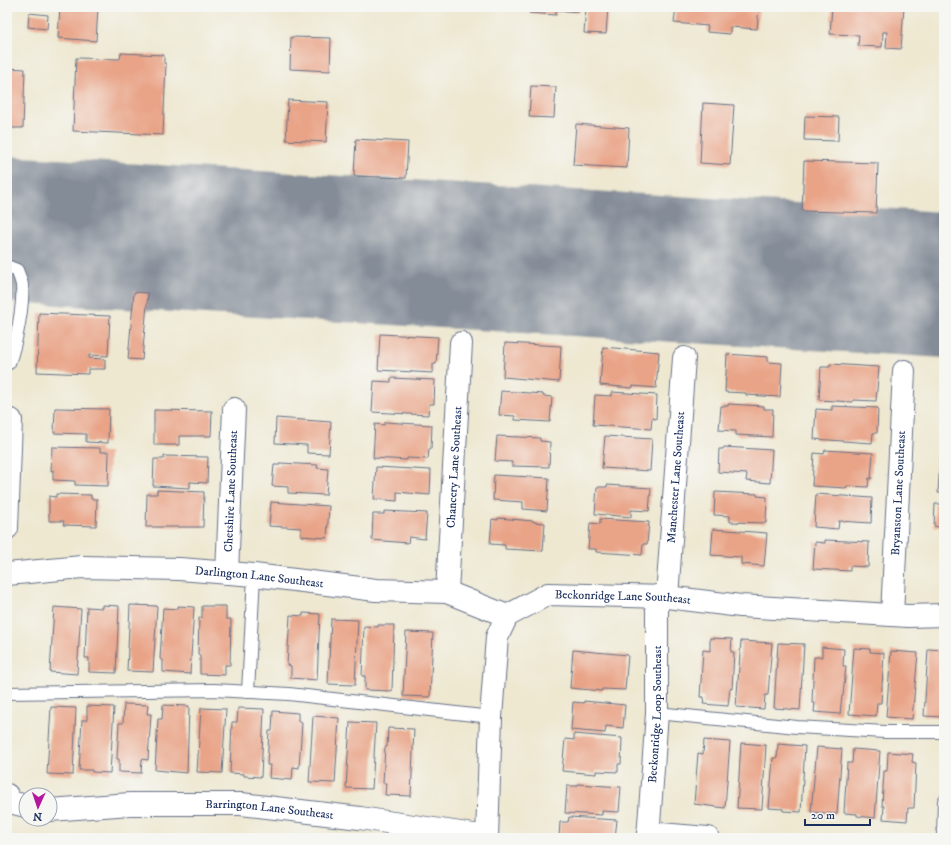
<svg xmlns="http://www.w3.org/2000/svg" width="951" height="845" font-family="'IM FELL DW Pica',serif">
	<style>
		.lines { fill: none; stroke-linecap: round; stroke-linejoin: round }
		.runway { stroke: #848c98; stroke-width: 146 }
		.building { fill: #e9a488 }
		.lane-casing { stroke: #657086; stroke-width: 14 }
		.street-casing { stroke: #657086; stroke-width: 24 }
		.lane { stroke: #fff; stroke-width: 12 }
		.street { stroke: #fff; stroke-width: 22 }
		.labels { text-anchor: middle; stroke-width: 4; stroke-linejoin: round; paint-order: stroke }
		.street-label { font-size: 12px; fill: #1b2f5e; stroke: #f6f6f2 }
	</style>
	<rect width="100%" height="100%" fill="#f6f6f2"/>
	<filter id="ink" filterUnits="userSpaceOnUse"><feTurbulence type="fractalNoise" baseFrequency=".025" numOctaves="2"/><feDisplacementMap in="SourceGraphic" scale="8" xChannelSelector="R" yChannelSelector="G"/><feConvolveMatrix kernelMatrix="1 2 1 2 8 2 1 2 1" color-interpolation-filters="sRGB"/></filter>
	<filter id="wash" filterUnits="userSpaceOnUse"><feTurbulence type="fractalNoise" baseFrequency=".012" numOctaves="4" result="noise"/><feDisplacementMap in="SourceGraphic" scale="16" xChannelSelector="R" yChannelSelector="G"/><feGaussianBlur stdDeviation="0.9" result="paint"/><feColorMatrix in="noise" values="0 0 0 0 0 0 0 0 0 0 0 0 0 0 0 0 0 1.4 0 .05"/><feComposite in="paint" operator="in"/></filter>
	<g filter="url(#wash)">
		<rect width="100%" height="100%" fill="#eee8d1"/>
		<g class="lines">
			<polyline class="runway" points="7,229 944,285"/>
		</g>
		<g id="blocks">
			<g class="building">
				<polygon points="60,7 98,7 96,41 58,38"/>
				<polygon points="530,7 580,7 579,12 556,10 556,15 529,13"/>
				<polygon points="586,7 608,7 606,34 584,33"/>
				<polygon points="676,7 759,7 757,29 730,27 730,34 707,32 708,26 674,23"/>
				<polygon points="832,7 904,7 901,49 886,48 887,32 883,32 882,47 858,46 859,35 830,34"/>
				<polygon points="29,13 48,15 47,29 28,27"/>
				<polygon points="291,37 331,38 330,71 290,69"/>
				<polygon points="121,53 164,55 164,63 166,64 163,135 73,131 76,58 120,59"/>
				<polygon points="7,68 25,69 23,128 7,128"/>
				<polygon points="531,86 556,87 554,118 529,117"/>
				<polygon points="288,100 328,102 326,142 286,140"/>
				<polygon points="703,103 734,105 730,165 700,163"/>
				<polygon points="805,116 839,117 838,141 804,140"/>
				<polygon points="576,124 629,128 627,168 573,165"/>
				<polygon points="356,139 408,142 406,178 354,176"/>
				<polygon points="804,161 878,163 876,213 802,211"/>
				<polygon points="134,292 148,293 142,360 128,359"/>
				<polygon points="39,313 110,316 108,356 89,355 89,358 105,359 105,369 88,369 88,374 37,372"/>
				<polygon points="380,334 438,337 436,364 433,364 433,373 378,370"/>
				<polygon points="505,343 561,346 559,382 503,377"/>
				<polygon points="603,347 659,352 656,388 633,386 632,388 600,385"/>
				<polygon points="727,354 768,357 768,362 782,363 780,397 746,395 746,393 725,392"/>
				<polygon points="830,364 879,367 876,401 853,400 853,402 819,400 821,367 830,367"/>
				<polygon points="391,378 435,380 434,404 429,404 428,415 372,412 374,381 391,382"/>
				<polygon points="501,391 543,394 543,396 552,397 550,422 515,420 515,416 499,415"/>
				<polygon points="612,392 657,395 656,419 652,418 651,429 593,425 595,395 612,396"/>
				<polygon points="728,404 764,406 764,409 773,409 772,437 736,435 736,431 719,430 721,406 728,406"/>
				<polygon points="832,406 878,408 877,433 873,433 872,443 814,439 816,409 832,410"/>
				<polygon points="55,408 109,409 108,443 86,442 86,434 54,433"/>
				<polygon points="154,410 212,411 211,436 179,436 179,445 154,445"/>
				<polygon points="276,418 331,422 329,454 307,453 307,445 275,443"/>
				<polygon points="385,422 432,425 431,449 429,449 428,459 407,458 407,460 373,458 375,424 384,425"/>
				<polygon points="943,426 944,426 944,438 942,438"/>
				<polygon points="497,436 540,438 540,441 550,442 549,467 512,466 512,462 495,461"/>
				<polygon points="605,436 652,439 650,471 602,468"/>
				<polygon points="52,447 100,448 100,452 109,452 108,486 75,485 75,481 53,480 53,470 51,471"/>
				<polygon points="724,447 772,450 770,483 746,481 747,474 718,472 719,449 723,449"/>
				<polygon points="825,450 873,453 871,479 869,478 868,487 847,486 846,488 812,486 814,453 824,454"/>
				<polygon points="164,456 208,457 207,483 190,482 190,488 153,486 154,459 164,459"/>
				<polygon points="940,459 944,459 944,493 938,493"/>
				<polygon points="280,463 318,465 317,468 328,469 326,495 288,493 288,487 272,486 274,465 280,465"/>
				<polygon points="376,467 431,470 430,495 397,492 397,501 374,499"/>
				<polygon points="494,475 549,478 547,511 523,509 523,502 493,500"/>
				<polygon points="607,485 651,488 649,511 631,510 631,517 595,514 597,487 607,487"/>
				<polygon points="157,490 204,492 203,527 146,527 147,494 157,494"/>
				<polygon points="715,492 757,494 757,496 767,497 766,523 730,522 730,516 714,515"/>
				<polygon points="56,494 91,495 91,499 97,499 96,526 63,525 64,521 49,521 49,496 56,497"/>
				<polygon points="816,494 872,498 871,523 839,521 838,529 814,527"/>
				<polygon points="271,502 329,506 327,538 301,536 301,528 269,526"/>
				<polygon points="941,502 944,502 944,528 934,526 935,504 941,504"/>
				<polygon points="384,511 427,513 425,539 409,537 408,543 372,540 373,514 384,514"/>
				<polygon points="498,518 534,521 534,522 545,523 543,551 505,549 505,545 490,544 492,519 498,520"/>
				<polygon points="600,519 649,522 647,544 643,544 642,555 596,552 596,549 588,549 590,523 600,524"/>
				<polygon points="713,529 767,533 764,566 741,564 741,557 711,555"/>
				<polygon points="825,540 869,542 868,567 850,566 850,571 813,569 815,542 825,543"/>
				<polygon points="102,605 119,606 116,673 89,672 89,658 85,658 87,607 102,608"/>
				<polygon points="130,605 157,606 153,672 127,671"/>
				<polygon points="178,606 194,607 190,674 163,672 163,660 160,659 163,608 178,609"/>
				<polygon points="202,606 226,606 226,619 231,619 230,665 225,665 225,675 200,674 200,655 198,654 199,618 202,618"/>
				<polygon points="54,607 81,609 77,674 50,672"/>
				<polygon points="303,613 320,614 317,680 291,678 291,666 287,665 290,615 303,616"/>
				<polygon points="331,619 358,620 355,685 328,684"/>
				<polygon points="378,625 394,625 392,691 365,690 365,676 362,676 364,626 378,627"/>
				<polygon points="406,632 433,633 430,697 403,696"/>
				<polygon points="710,638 732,639 731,652 734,652 732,689 730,688 728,706 703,704 704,697 700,697 703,650 710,651"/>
				<polygon points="741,641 772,643 768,695 765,695 764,709 736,707"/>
				<polygon points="778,643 804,644 800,710 774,708"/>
				<polygon points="822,647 844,649 843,666 846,666 843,696 842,696 840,714 814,712 815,703 812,703 814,657 822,657"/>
				<polygon points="854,648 870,649 870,652 884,653 881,703 877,703 876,716 849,714"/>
				<polygon points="928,649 944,650 944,717 924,716"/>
				<polygon points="573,650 628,655 625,690 602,689 602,691 570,688"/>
				<polygon points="891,651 918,653 912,719 886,717"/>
				<polygon points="584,701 625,705 623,728 606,726 605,733 571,730 573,702 584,703"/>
				<polygon points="124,704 148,705 147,714 151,714 148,760 142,759 141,773 119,772 119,759 117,759 119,723 123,723"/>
				<polygon points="163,705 189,706 187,773 155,770 158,719 162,719"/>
				<polygon points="87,706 114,707 110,773 92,772 92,770 79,770 82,720 87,720"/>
				<polygon points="51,707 76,708 73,775 47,774"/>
				<polygon points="201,708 226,709 222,773 197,772"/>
				<polygon points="238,708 264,709 261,777 244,776 244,774 230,773 232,722 237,722"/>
				<polygon points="273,711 298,713 298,721 302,722 299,768 293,767 292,780 269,778 270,765 267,765 269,731 272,731"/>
				<polygon points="313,716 339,718 335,783 309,782"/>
				<polygon points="350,722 376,723 372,789 346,788"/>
				<polygon points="388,728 414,729 411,796 385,795 386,783 383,783 385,747 387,747"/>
				<polygon points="574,734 622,738 621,764 618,764 618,772 596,771 596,774 562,771 565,739 574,740"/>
				<polygon points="704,740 730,742 725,808 694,804 698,753 703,754"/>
				<polygon points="741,743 766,745 762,809 737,808"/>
				<polygon points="778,744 805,746 801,812 783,811 783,809 769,808 773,758 777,758"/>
				<polygon points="817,747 842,749 837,814 811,812"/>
				<polygon points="853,749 880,751 875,818 857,816 857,814 844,813 847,763 852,763"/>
				<polygon points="888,752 913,754 912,762 916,763 914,808 908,808 907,821 883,819 884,806 882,806 884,771 887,771"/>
				<polygon points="578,784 621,787 619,812 602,811 602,815 565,813 567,786 577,786"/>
				<polygon points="569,817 617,820 615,838 559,838 560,822 568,822"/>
			</g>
		</g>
	</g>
	<g filter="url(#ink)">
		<use href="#blocks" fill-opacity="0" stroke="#657086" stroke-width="1"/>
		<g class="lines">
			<defs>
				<g id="lane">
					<path d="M7,266L17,270C19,275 21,280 22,285C24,305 16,344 9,363L7,364"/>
					<polyline points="248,692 254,575"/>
					<polyline points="7,693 214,690 289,694 491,717"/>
					<polyline points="657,713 797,727 885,732 944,732"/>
					<polyline points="943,838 944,801"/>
				</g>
				<g id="street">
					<polyline points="7,528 11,420"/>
					<path id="s1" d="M227,573L234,409"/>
					<path id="s2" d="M7,574L82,567L180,569L254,575L376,590L447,592L507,616"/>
					<path id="s3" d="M447,592L461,343"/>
					<path id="s4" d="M667,597L684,358"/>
					<path id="s5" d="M892,615L904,371"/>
					<polyline points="7,795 10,802 26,806"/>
					<path id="s6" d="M50,810L130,804H241L360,818L487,837"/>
					<polyline points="648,833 708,838"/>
					<path id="s7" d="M487,838L491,717L497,637L507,616L548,594L667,597L741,606L908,616L944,615"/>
					<path id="s8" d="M648,838L657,713V596"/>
				</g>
			</defs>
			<use href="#lane" class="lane-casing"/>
			<use href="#street" class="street-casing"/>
			<use href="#lane" class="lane"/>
			<use href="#street" class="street"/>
		</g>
	</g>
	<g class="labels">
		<g class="street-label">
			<text dy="4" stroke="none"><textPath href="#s3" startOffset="125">Chancery Lane Southeast</textPath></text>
			<text dy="4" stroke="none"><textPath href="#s4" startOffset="120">Manchester Lane Southeast</textPath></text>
			<text dy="4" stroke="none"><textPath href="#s1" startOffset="82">Chetshire Lane Southeast</textPath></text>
			<text dy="4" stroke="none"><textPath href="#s5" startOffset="122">Bryanston Lane Southeast</textPath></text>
			<text dy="4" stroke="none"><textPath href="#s2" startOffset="253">Darlington Lane Southeast</textPath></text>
			<text dy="4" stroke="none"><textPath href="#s7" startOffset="346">Beckonridge Lane Southeast</textPath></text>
			<text dy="4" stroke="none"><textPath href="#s8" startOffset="124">Beckonridge Loop Southeast</textPath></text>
			<text dy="4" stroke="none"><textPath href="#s6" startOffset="220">Barrington Lane Southeast</textPath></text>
		</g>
	</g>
	<rect width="951" height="845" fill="none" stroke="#f6f6f2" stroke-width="24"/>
	<g transform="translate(38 807) rotate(183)"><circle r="19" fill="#f6f6f2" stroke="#9ea6b7"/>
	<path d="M0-3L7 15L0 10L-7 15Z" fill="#b5179e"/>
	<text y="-6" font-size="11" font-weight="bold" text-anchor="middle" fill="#1b2f5e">N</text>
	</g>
	<path d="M805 819v6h65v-6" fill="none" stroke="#1b2f5e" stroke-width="2"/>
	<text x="811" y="819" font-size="12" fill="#1b2f5e" stroke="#f6f6f2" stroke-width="3" paint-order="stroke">20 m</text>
</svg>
